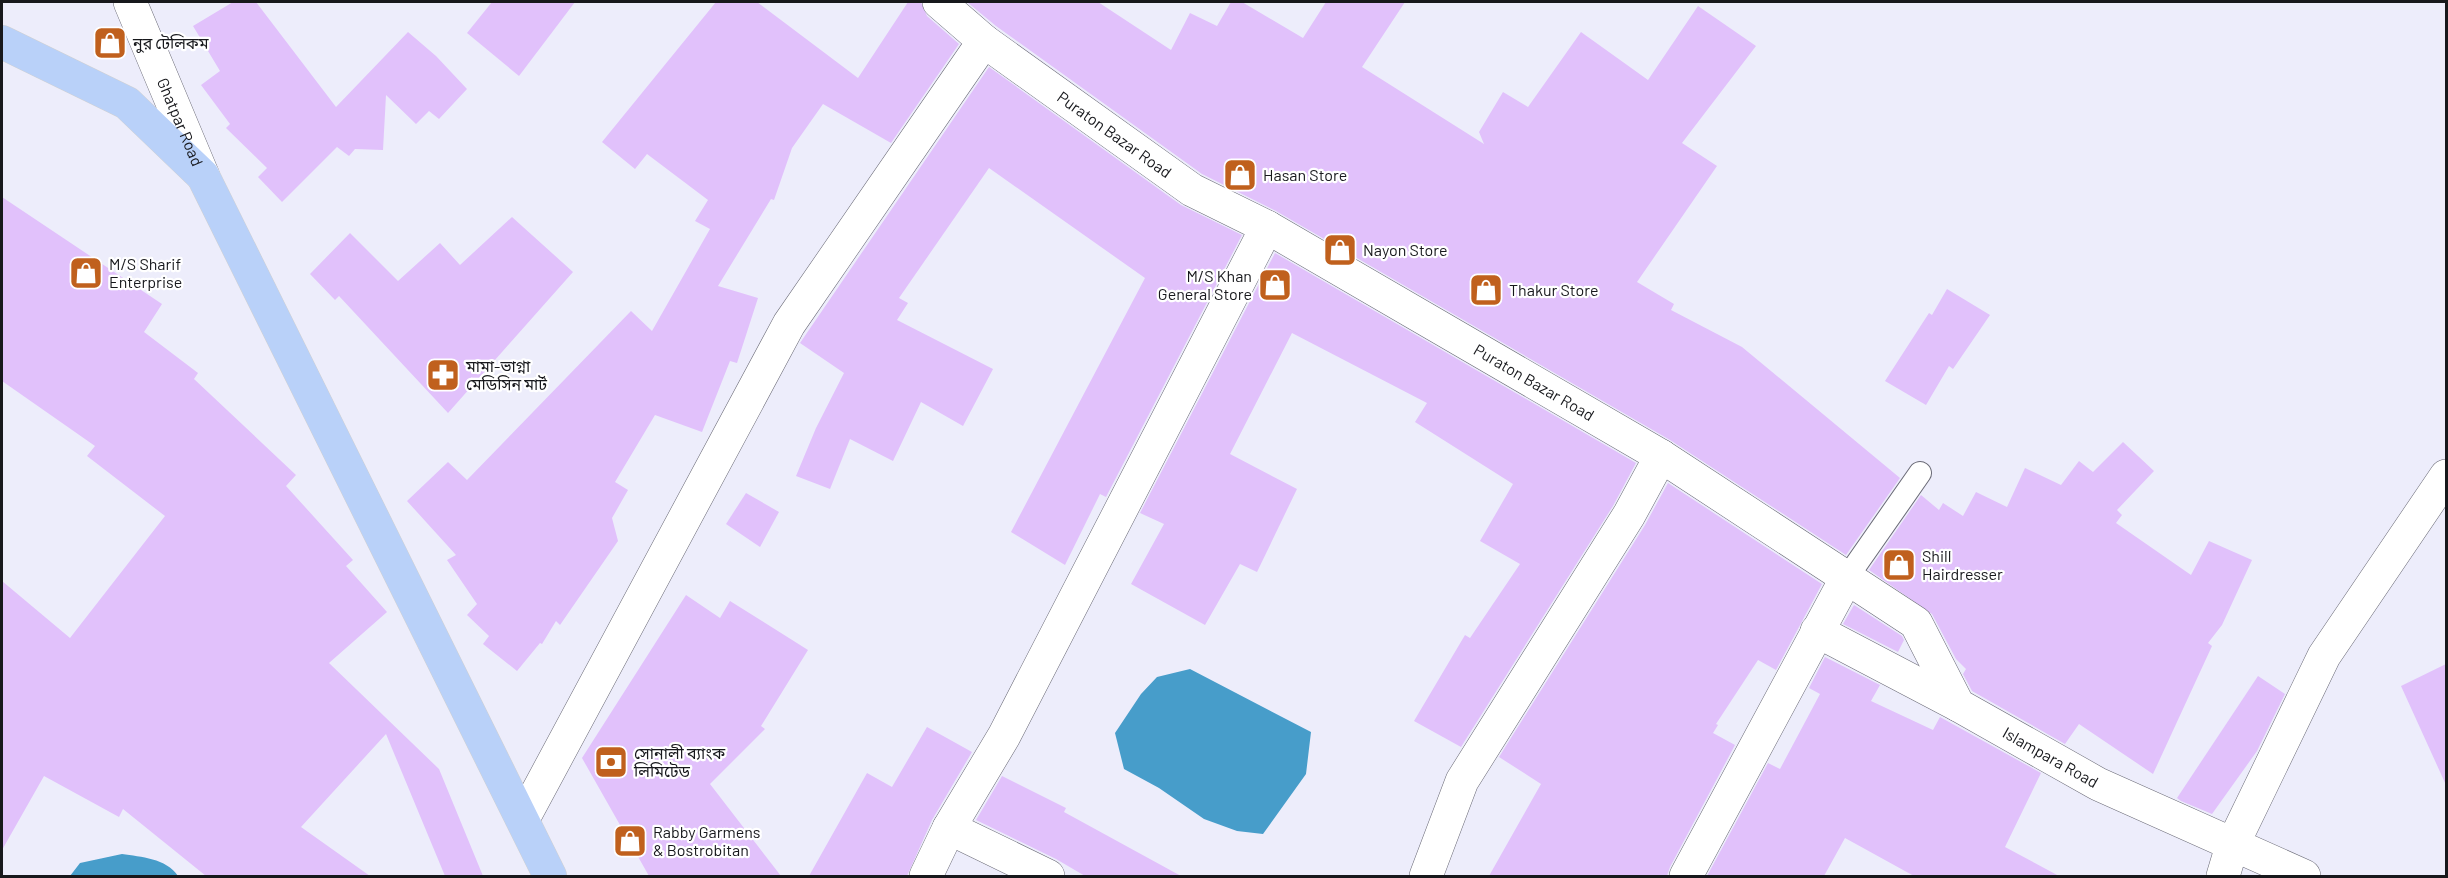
<svg xmlns="http://www.w3.org/2000/svg" width="2448" height="878" font-family="Barlow,'Noto Sans Bengali',sans-serif">
	<style>
		.water { fill: #479dca }
		.building { fill: #e1c1fb }
		.lines { fill: none; stroke-linecap: round; stroke-linejoin: round }
		.service-casing { stroke: #6a6a76; stroke-width: 24 }
		.minor-casing { stroke: #6a6a76; stroke-width: 34 }
		.primary-casing { stroke: #d1d1d2; stroke-width: 34 }
		.service { stroke: #fff; stroke-width: 22 }
		.minor { stroke: #fff; stroke-width: 33 }
		.primary { stroke: #b9d1f9; stroke-width: 33 }
		.labels { text-anchor: middle; stroke-width: 4.5; stroke-linejoin: round; paint-order: stroke }
		.poi-label { font-size: 16px; fill: #17181c; stroke: #fff; text-anchor: start }
		.street-label { font-size: 16px; fill: #17181c; stroke: #fff }
	</style>
	<rect width="100%" height="100%" fill="#ededfb"/>
	<g class="water">
		<polygon points="1190,669 1311,732 1306,774 1263,834 1237,831 1204,819 1159,788 1124,769 1115,733 1141,694 1157,677"/>
		<path d="M122,854C141,857 166,858 178,876H70L80,863Z"/>
	</g>
	<g class="building">
		<polygon points="233,2 256,2 336,107 408,32 436,56 467,89 439,119 429,111 416,124 386,95 383,150 355,149 349,156 337,147 282,202 258,177 267,168 226,128 230,124 201,85 220,71 193,26"/>
		<polygon points="492,2 575,2 519,76 467,33"/>
		<polygon points="716,2 757,2 858,78 908,2 921,2 927,16 959,44 891,143 823,104 792,148 774,200 771,199 718,286 758,298 737,363 730,361 702,432 655,415 615,482 628,490 612,518 618,541 560,625 556,621 542,644 540,643 517,671 483,644 489,636 467,615 477,604 447,560 456,555 407,501 448,462 467,480 631,311 652,331 710,229 695,221 708,200 647,154 635,169 602,142"/>
		<polygon points="967,2 1098,2 1171,50 1190,13 1217,26 1231,2 1242,2 1303,38 1326,2 1405,2 1362,67 1484,144 1479,132 1503,92 1528,107 1581,32 1648,80 1698,6 1756,46 1682,143 1717,166 1637,282 1674,304 1671,310 1742,347 1900,478 1846,555 1670,440 1276,211 1202,174 996,26"/>
		<polygon points="989,67 1181,205 1242,235 1106,497 1100,494 1065,565 1011,532 1145,278 989,168 899,298 908,303 897,320 993,369 963,426 921,402 893,461 850,439 830,489 796,476 816,428 844,373 800,343"/>
		<polygon points="2,197 162,304 144,332 198,373 194,379 296,475 286,486 353,560 346,566 387,612 329,663 439,769 483,876 445,876 386,734 301,827 370,876 206,876 123,809 119,817 44,776 2,850 2,581 70,638 165,516 87,456 95,446 2,381"/>
		<polygon points="512,217 573,272 448,413 339,296 335,300 310,274 350,233 398,281 440,243 460,265"/>
		<polygon points="1275,253 1636,463 1613,506 1461,747 1414,721 1465,635 1470,638 1520,564 1480,541 1513,484 1415,422 1427,403 1292,333 1230,454 1297,489 1257,572 1240,564 1205,625 1131,584 1164,524 1140,513"/>
		<polygon points="1947,289 1990,315 1953,369 1949,366 1926,405 1885,381 1929,313 1932,315"/>
		<polygon points="2123,442 2154,471 2117,510 2122,515 2116,523 2191,575 2209,541 2252,560 2222,625 2208,643 2212,646 2153,774 2079,724 2065,744 1972,691 1963,674 1966,669 1956,659 1932,614 1869,570 1921,495 1939,510 1943,503 1963,516 1976,492 2007,507 2025,468 2061,485 2079,461 2093,472"/>
		<polygon points="1668,483 1822,584 1776,670 1758,660 1716,724 1718,725 1713,733 1735,745 1670,867 1667,876 1489,876 1541,784 1499,757 1645,525"/>
		<polygon points="746,493 779,512 760,547 726,524"/>
		<polygon points="686,595 720,618 730,601 808,650 761,726 765,729 710,784 781,876 649,876 582,758"/>
		<polygon points="1854,605 1902,636 1904,640 1898,652 1843,624"/>
		<polygon points="1825,657 1880,685 1871,701 1933,730 1940,717 2041,773 2005,847 2059,876 1914,876 1845,838 1824,876 1707,876 1768,763 1780,769 1820,694 1809,688"/>
		<polygon points="2446,664 2446,785 2401,686"/>
		<polygon points="2258,676 2285,694 2257,751 2212,814 2181,801 2177,798"/>
		<polygon points="927,727 972,752 932,820 907,876 809,876 867,773 892,787"/>
		<polygon points="1002,776 1066,808 1064,812 1181,876 1085,876 1056,859 976,820"/>
	</g>
	<g class="lines">
		<defs>
			<polyline id="service" points="1846,579 1920,473"/>
			<g id="minor">
				<path id="s1" d="M130,2L203,176"/>
				<path id="s2" d="M939,2L984,41L1192,190L1267,227L1661,456L1916,623L1958,705L2098,784L2304,876"/>
				<polyline points="1817,631 1958,705"/>
				<polyline points="523,819 789,324 984,41"/>
				<polyline points="949,828 1048,876"/>
				<polyline points="926,876 949,828 1004,736 1267,227"/>
				<polyline points="1426,876 1462,781 1629,515 1661,456"/>
				<polyline points="1686,876 1846,579"/>
				<polyline points="2223,876 2232,846 2324,656 2446,476"/>
			</g>
			<polyline id="primary" points="2,42 127,103 203,176 550,876"/>
		</defs>
		<use href="#service" class="service-casing"/>
		<use href="#minor" class="minor-casing"/>
		<use href="#primary" class="primary-casing"/>
		<use href="#service" class="service"/>
		<use href="#minor" class="minor"/>
		<use href="#primary" class="primary"/>
	</g>
	<defs>
		<symbol id="shop-square" viewBox="-11 -11 22 22"><rect x="-9" y="-9" width="18" height="18" rx="4" fill="#c0601d" stroke="#fff"/><path d="M-5-2.5h2.3a2.7 3.5 0 0 1 5.4 0H5L5.5 6h-11ZM-1.5-2.5h3a1.5 2.3 0 0 0-3 0Z" fill="#fff"/></symbol>
		<symbol id="pharmacy-square" viewBox="-11 -11 22 22"><rect x="-9" y="-9" width="18" height="18" rx="4" fill="#c0601d" stroke="#fff"/><path d="M-2-6h4v4h4v4h-4v4h-4v-4h-4v-4h4Z" fill="#fff"/></symbol>
		<symbol id="bank-square" viewBox="-11 -11 22 22"><rect x="-9" y="-9" width="18" height="18" rx="4" fill="#c0601d" stroke="#fff"/><path d="M-6-4H6V4H-6ZM0-2.3a2.3 2.3 0 1 0 0 4.6a2.3 2.3 0 1 0 0-4.6Z" fill="#fff"/></symbol>
	</defs>
	<g fill-rule="evenodd">
		<use href="#shop-square" x="91" y="24" width="38" height="38"/>
		<use href="#shop-square" x="1221" y="156" width="38" height="38"/>
		<use href="#shop-square" x="1321" y="231" width="38" height="38"/>
		<use href="#shop-square" x="67" y="254" width="38" height="38"/>
		<use href="#shop-square" x="1256" y="266" width="38" height="38"/>
		<use href="#shop-square" x="1467" y="271" width="38" height="38"/>
		<use href="#pharmacy-square" x="424" y="356" width="38" height="38"/>
		<use href="#shop-square" x="1880" y="546" width="38" height="38"/>
		<use href="#bank-square" x="592" y="743" width="38" height="38"/>
		<use href="#shop-square" x="611" y="822" width="38" height="38"/>
	</g>
	<g class="labels">
		<g class="poi-label">
			<text x="133" y="49">নুর টেলিকম</text>
			<text x="1263" y="181">Hasan Store</text>
			<text x="1363" y="256">Nayon Store</text>
			<text x="109" y="270">M/S Sharif<tspan x="109" dy="18">Enterprise</tspan></text>
			<text x="1252" y="282" text-anchor="end">M/S Khan<tspan x="1252" dy="18">General Store</tspan></text>
			<text x="1509" y="296">Thakur Store</text>
			<text x="466" y="372">মামা-ভাগ্না<tspan x="466" dy="18">মেডিসিন মার্ট</tspan></text>
			<text x="1922" y="562">Shill<tspan x="1922" dy="18">Hairdresser</tspan></text>
			<text x="634" y="759">সোনালী ব্যাংক<tspan x="634" dy="18">লিমিটেড</tspan></text>
			<text x="653" y="838">Rabby Garmens<tspan x="653" dy="18">&amp; Bostrobitan</tspan></text>
		</g>
		<g class="street-label">
			<text dy="6" stroke="none"><textPath href="#s1" startOffset="130">Ghatpar Road</textPath></text>
			<text dy="6" stroke="none"><textPath href="#s2" startOffset="220">Puraton Bazar Road</textPath></text>
			<text dy="6" stroke="none"><textPath href="#s2" startOffset="708">Puraton Bazar Road</textPath></text>
			<text dy="6" stroke="none"><textPath href="#s2" startOffset="1358">Islampara Road</textPath></text>
		</g>
	</g>
	<rect width="2448" height="878" fill="none" stroke="#17181c" stroke-width="6"/>
</svg>
